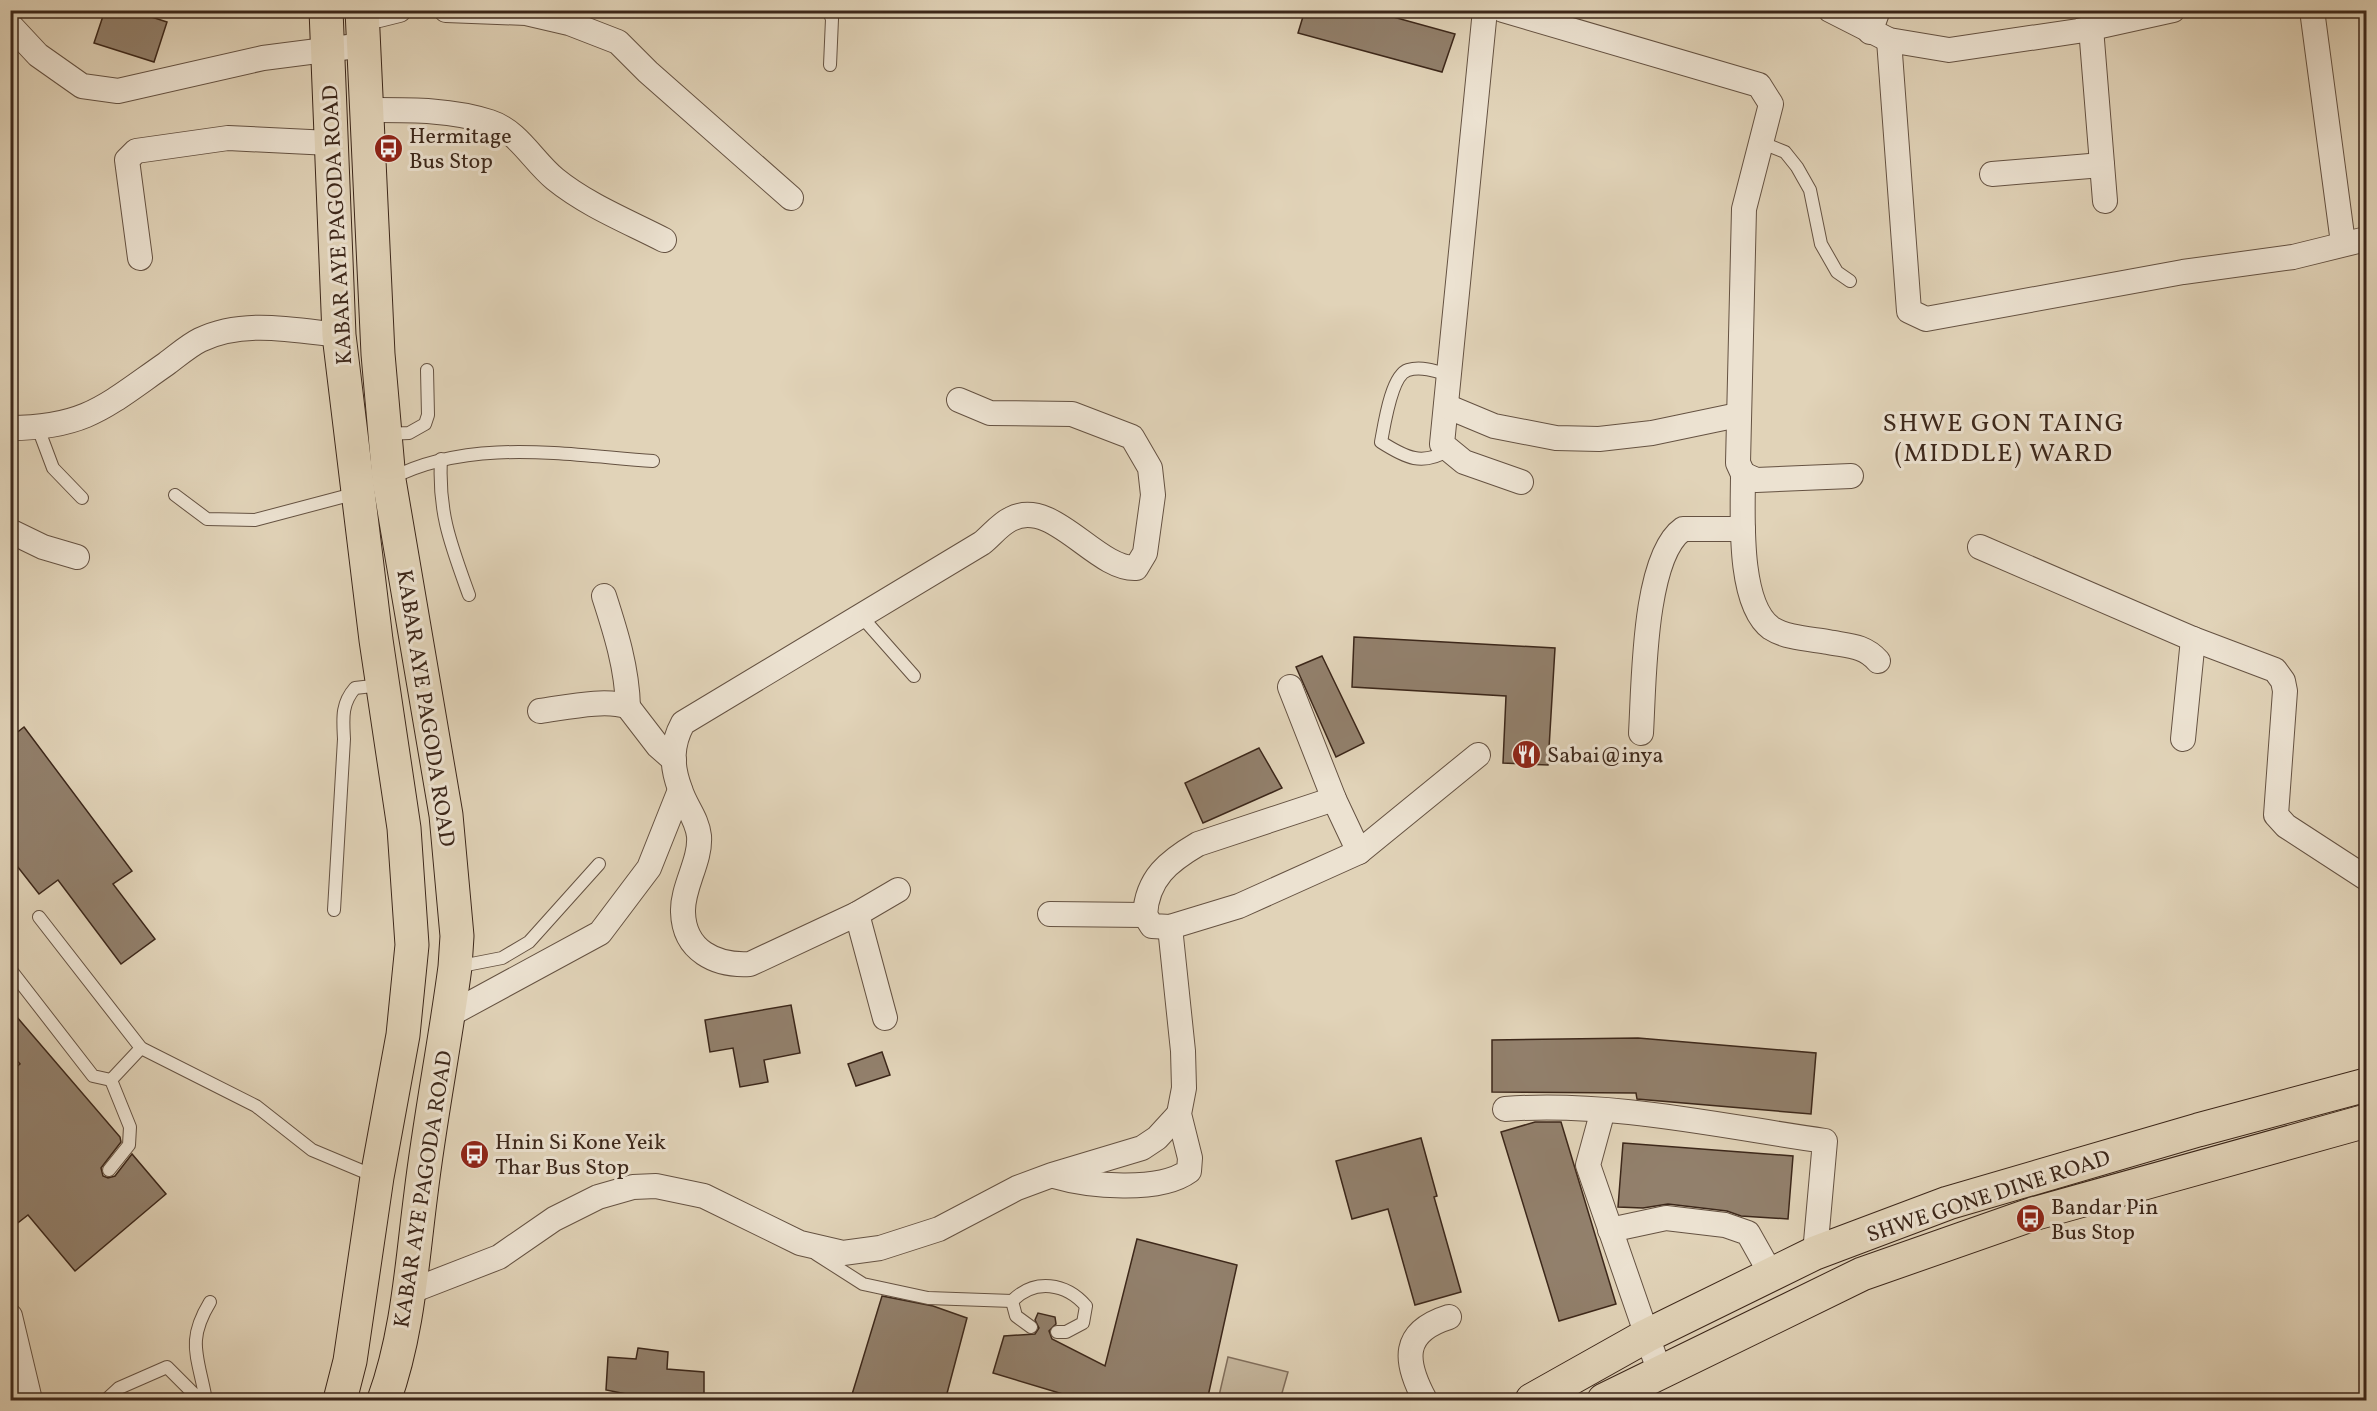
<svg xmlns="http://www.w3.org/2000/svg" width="2377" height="1411" font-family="Vollkorn,serif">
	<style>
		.green { fill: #c5b69d; stroke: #806e5c; stroke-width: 1.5 }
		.building { fill: #92806c; stroke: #3c271a; stroke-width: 1.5 }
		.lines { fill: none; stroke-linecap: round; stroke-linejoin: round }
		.service-casing { stroke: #655242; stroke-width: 14 }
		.minor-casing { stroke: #655242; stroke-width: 26 }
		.primary-casing { stroke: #3c271a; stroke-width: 35 }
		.service { stroke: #ece2d1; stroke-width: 12 }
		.minor { stroke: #ece2d1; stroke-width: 24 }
		.primary { stroke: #e1d3b8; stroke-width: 33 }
		.labels { text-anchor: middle; stroke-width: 6; stroke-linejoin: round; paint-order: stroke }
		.poi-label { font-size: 22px; fill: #3c271a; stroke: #ece2d1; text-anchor: start }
		.street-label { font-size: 22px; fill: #3c271a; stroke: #ece2d1 }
		.quarter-label { font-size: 26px; letter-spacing: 1.5px; fill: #3c271a; stroke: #ece2d1 }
	</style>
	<rect width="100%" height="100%" fill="#e1d3b8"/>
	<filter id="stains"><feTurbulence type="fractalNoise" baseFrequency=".00333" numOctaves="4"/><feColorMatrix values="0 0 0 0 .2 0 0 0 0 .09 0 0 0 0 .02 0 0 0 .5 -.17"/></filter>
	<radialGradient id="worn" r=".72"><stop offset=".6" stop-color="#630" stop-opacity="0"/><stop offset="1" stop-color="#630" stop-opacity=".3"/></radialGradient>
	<polygon class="green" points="1228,1357 1288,1372 1280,1400 1218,1400"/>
	<g class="building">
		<polygon points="105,10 130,10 167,22 154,62 94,43"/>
		<polygon points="1305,10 1368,10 1455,34 1442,72 1298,33"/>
		<polygon points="1354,637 1555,648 1548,765 1503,763 1506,696 1352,687"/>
		<polygon points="1322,656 1364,743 1336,757 1296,667"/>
		<polygon points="24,727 132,871 113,884 155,939 121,964 58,880 39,894 10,857 10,738"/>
		<polygon points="1259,748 1282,788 1203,823 1185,783"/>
		<polygon points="791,1005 800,1053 764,1060 768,1082 740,1087 733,1048 710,1052 705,1020"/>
		<polygon points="10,1009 120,1137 121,1142 101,1168 103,1176 108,1178 115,1176 132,1154 166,1194 75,1271 28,1215 10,1229 10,1072 20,1064 10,1053"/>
		<polygon points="1638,1038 1816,1053 1811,1114 1637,1099 1636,1093 1492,1092 1492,1040"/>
		<polygon points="882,1052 890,1075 856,1086 848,1064"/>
		<polygon points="1535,1122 1561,1122 1616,1304 1559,1321 1501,1132"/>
		<polygon points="1421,1138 1437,1196 1434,1197 1461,1292 1415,1305 1388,1209 1352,1219 1336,1161"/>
		<polygon points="1623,1143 1793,1156 1788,1219 1741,1216 1727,1211 1668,1204 1643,1208 1618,1207"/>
		<polygon points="1137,1239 1237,1265 1207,1401 1106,1401 1100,1395 1066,1395 993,1373 1004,1336 1035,1334 1039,1328 1035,1320 1038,1313 1055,1317 1056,1324 1049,1331 1052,1339 1105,1366"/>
		<polygon points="882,1296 933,1306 967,1318 945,1401 850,1401"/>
		<polygon points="638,1348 668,1352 667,1369 704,1372 704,1400 633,1401 631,1395 606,1390 608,1357 636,1359"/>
	</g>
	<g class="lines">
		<defs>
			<g id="service">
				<polyline points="828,10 832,19 830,65"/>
				<polyline points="1760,142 1785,152 1797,167 1810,190 1821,244 1837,272 1850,281"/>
				<path d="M1449,375C1436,371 1421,366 1408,370C1391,375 1384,427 1381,442C1406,458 1422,466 1449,450"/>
				<polyline points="38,428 53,468 82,498"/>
				<polyline points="386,434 409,433 425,424 428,415 427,370"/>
				<path d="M441,459C438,513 451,545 469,595"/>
				<path d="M390,479C470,437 566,455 653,461"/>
				<polyline points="175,495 207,519 255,520 357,493"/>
				<polyline points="861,616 914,676"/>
				<path d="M334,910L344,739C343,719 341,704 355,688L381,685"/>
				<polyline points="39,917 141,1048 256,1106 312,1150 374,1176"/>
				<polyline points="456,967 502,958 529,942 599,864"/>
				<polyline points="10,969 93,1076 111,1080 141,1048"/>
				<polyline points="109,1170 129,1145 130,1127 111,1080"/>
				<path d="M816,1254L863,1284L928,1298L1012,1301C1035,1278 1066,1283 1086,1306L1083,1323L1066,1332H1057"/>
				<polyline points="1012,1301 1016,1316 1031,1327"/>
				<path d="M106,1400L119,1388L167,1367L198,1398L203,1400L205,1395C197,1354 187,1340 210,1302"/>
			</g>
			<g id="minor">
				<polyline points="446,10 526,13 569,23 618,42 648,72 791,198"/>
				<polyline points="1485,10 1442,444 1464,462 1521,482"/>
				<path d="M1503,10L1759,85L1771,104L1744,209L1738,463L1743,474C1743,512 1737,603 1771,628C1786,638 1811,639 1828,642C1848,646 1864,645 1878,661"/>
				<polyline points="1830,10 1889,40 1949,50 2078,31 2173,10"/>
				<polyline points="2312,10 2343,243"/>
				<polyline points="379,15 399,10"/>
				<polyline points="10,25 38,55 82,86 118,91 263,58 364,45"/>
				<polyline points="2091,28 2105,201"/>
				<polyline points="1870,32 1878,10"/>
				<polyline points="1889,40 1909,311 1926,319 2183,272 2293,257 2366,239"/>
				<path d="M366,110C407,110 450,109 490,122C518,131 533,161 555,179C587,205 627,221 664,240"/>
				<polyline points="1992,174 2102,165"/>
				<polyline points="140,258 127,160 136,151 228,138 330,143"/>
				<polyline points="1446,406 1494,426 1556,438 1599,439 1652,433 1738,415"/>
				<path d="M10,428C86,428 107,405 166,364C177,356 188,346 200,340C243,319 294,330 339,335"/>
				<polyline points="1743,474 1756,480 1851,476"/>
				<polyline points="10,531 43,547 77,557"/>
				<polyline points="1980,547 2193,639 2275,670 2283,681 2285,691 2276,815 2286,826 2366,878"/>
				<path d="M604,596C616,633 627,668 628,707"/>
				<polyline points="1290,687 1334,799 1359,852"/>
				<path d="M540,711C563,708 607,698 628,707L658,746L674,760"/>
				<path d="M1641,733C1644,686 1643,557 1683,529H1743"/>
				<polyline points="2183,739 2193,639"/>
				<path d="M1334,799L1198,844C1169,861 1147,878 1145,915L1152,926L1170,927L1239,906L1359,852L1478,755"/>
				<path d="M898,890L857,914L750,964C716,966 684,951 683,912C682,887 701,861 699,836C697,818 685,806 680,789C671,765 671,745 683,723L982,543C991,536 1000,524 1011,519C1053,497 1096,570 1136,568L1145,553L1153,495L1150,468L1132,437L1072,414L990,413L959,400"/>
				<polyline points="857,914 885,1018"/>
				<polyline points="1050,914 1145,915"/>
				<polyline points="449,1015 600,933 649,868 680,790"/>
				<path d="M1505,1109C1611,1101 1720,1126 1825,1141L1815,1253"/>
				<polyline points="1603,1110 1588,1165 1660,1373"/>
				<path d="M1054,1176C1088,1186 1159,1193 1189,1171L1190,1158L1179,1114L1184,1088L1183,1051L1170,927"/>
				<polyline points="1610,1230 1666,1218 1725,1225 1748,1233 1771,1274"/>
				<polyline points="409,1292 499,1257 554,1219 598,1197 633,1187 656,1186 704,1196 800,1243 843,1253 880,1248 939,1229 1017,1188 1052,1175 1142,1148 1157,1138 1179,1114"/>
				<polyline points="10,1316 30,1400"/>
				<path d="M1425,1400C1404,1361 1401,1332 1449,1317"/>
			</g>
			<g id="primary">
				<polyline points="326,10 339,335 376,640 404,828 412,945 403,1035 377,1177 350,1361 340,1400"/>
				<path d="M362,10L378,354L389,480L446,815L457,936L455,967C445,1043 430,1118 421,1193C412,1262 408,1334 384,1400"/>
				<polyline points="1532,1400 1646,1336 1815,1253 1948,1203 2198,1130 2366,1085"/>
				<polyline points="1604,1400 1862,1274 2033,1214 2366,1121"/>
			</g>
		</defs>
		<use href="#service" class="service-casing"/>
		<use href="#minor" class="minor-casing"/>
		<use href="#primary" class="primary-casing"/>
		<use href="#service" class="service"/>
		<use href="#minor" class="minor"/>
		<use href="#primary" class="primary"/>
	</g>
	<defs>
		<symbol id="bus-disc" viewBox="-11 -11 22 22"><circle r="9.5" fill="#8f2418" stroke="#ece2d1"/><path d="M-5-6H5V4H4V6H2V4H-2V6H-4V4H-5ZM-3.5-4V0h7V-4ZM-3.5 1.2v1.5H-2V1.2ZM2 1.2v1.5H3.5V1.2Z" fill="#fff"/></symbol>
		<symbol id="restaurant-disc" viewBox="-11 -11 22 22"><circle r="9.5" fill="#8f2418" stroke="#ece2d1"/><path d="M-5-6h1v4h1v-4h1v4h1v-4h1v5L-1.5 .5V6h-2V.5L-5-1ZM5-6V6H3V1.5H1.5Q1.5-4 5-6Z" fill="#fff"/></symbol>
	</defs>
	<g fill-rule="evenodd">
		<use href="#bus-disc" x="372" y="132" width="33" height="33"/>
		<use href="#restaurant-disc" x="1510" y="738" width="33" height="33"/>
		<use href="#bus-disc" x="458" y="1138" width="33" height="33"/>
		<use href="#bus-disc" x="2014" y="1202" width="33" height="33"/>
	</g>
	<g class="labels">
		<g class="poi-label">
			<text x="409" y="143">Hermitage<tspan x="409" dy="25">Bus Stop</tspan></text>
			<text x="1547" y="762">Sabai@inya</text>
			<text x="495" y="1149">Hnin Si Kone Yeik<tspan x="495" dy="25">Thar Bus Stop</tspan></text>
			<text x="2051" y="1214">Bandar Pin<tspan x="2051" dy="25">Bus Stop</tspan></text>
		</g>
		<g class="street-label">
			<text transform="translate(336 225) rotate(-93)" y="8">KABAR AYE PAGODA ROAD</text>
			<text transform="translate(427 708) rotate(81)" y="8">KABAR AYE PAGODA ROAD</text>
			<text transform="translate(422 1189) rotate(-81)" y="8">KABAR AYE PAGODA ROAD</text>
			<text transform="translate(1988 1195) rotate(-18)" y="8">SHWE GONE DINE ROAD</text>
		</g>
		<g class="quarter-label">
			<text x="2004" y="431">SHWE GON TAING<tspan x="2004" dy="30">(MIDDLE) WARD</tspan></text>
		</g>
	</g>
	<rect width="2377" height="1411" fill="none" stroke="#e1d3b8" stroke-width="36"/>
	<rect x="12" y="12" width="2353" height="1387" fill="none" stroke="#3c271a" stroke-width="3"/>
	<rect x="18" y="18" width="2341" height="1375" fill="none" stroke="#3c271a" stroke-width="1.5"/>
	<rect width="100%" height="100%" filter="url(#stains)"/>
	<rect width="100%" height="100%" fill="url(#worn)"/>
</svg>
